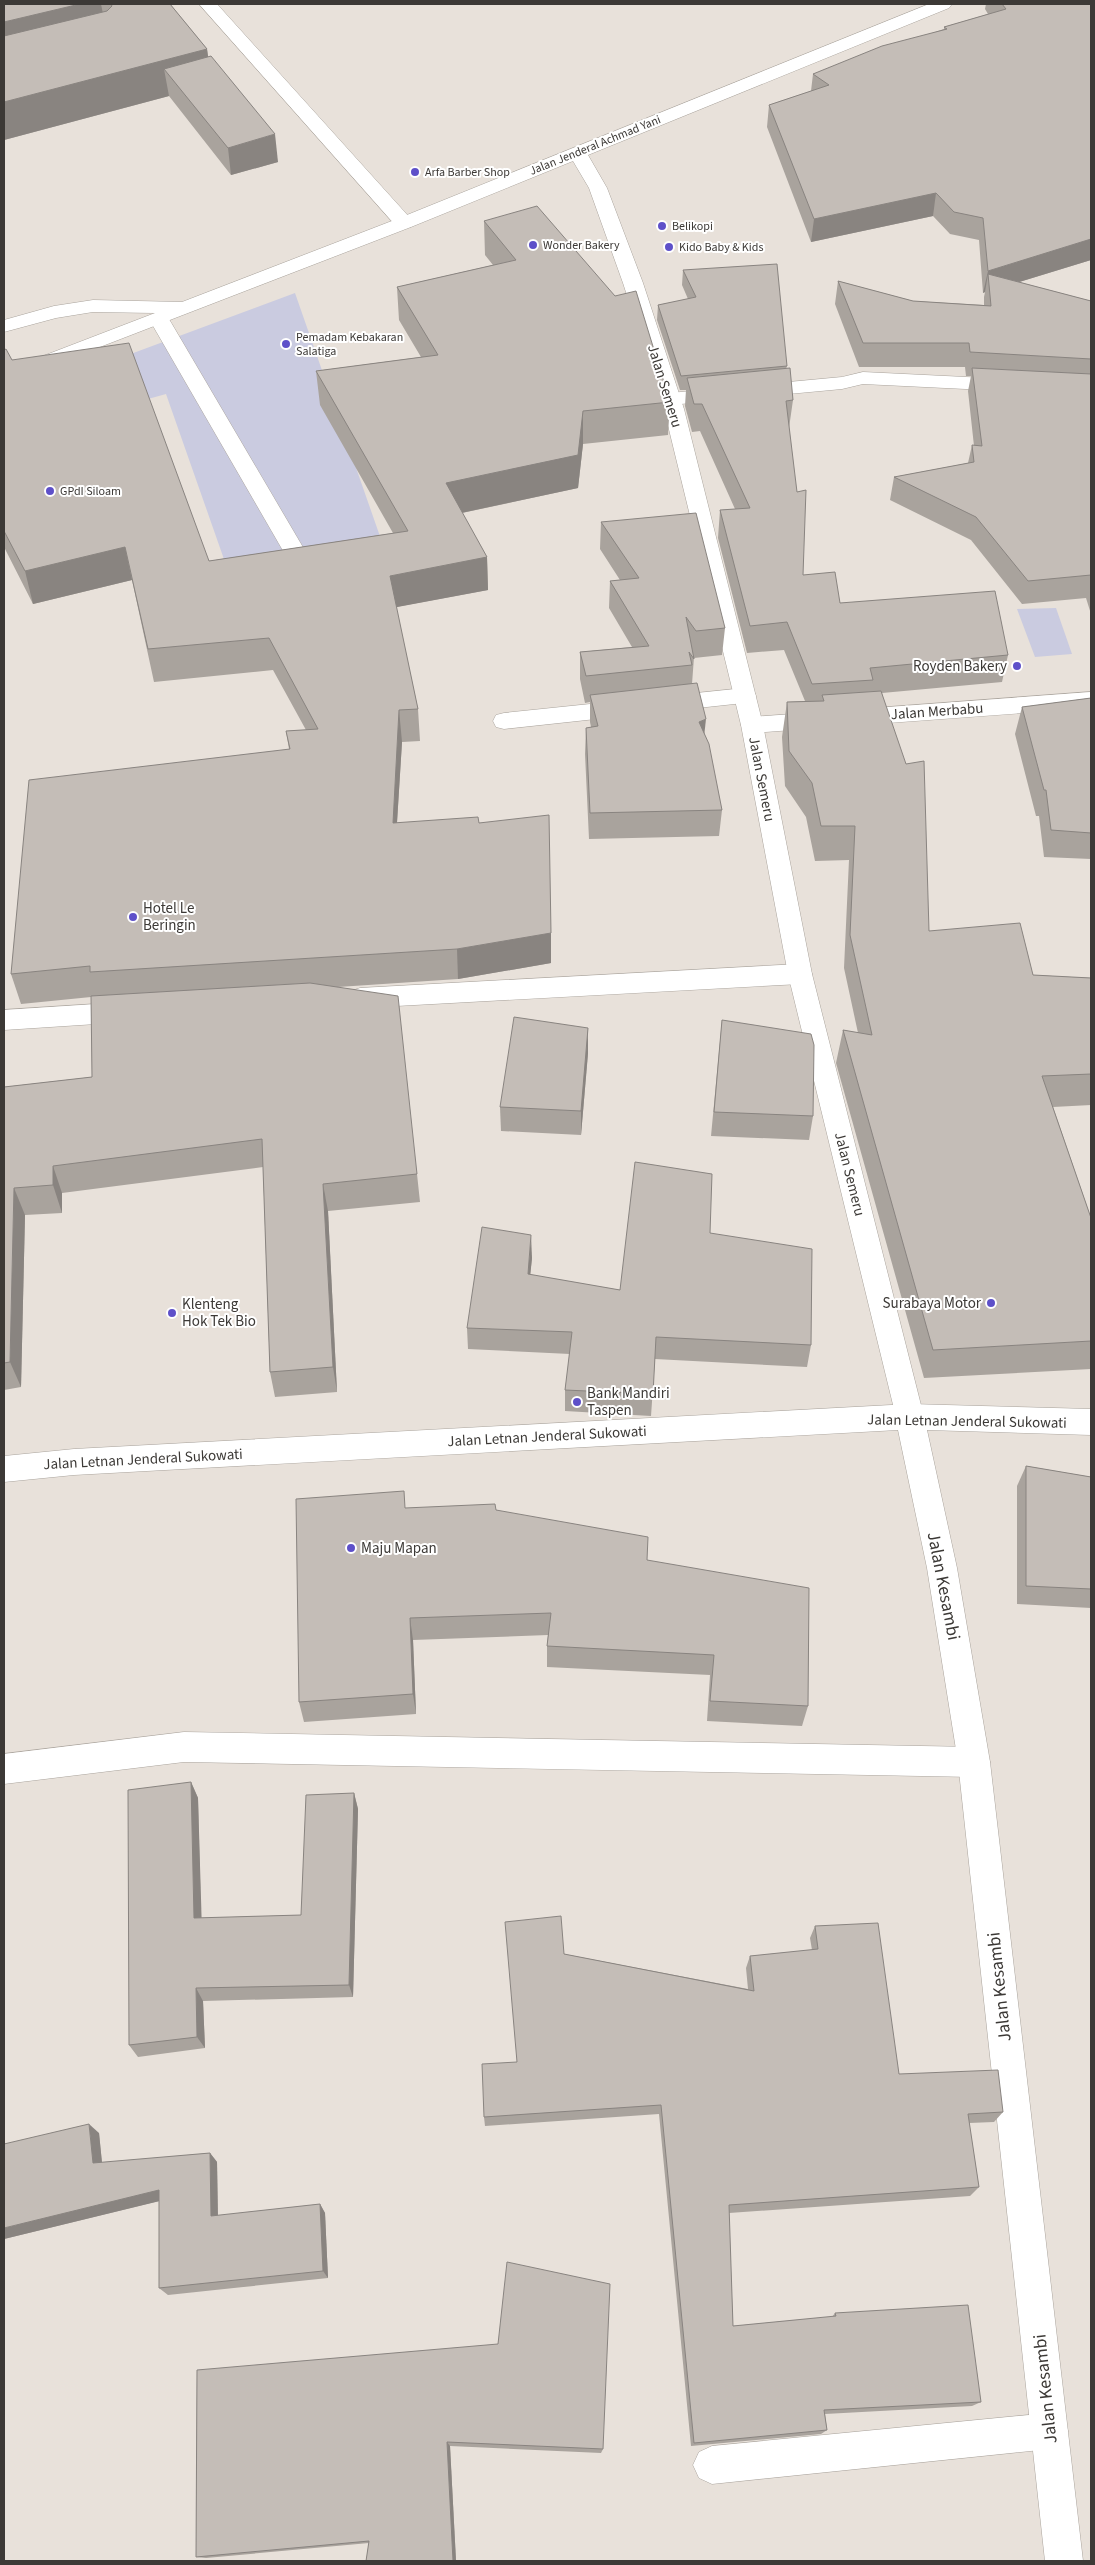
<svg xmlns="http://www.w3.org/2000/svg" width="1095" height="2565" font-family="'Source Sans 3',sans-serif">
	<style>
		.green { fill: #cacbe0 }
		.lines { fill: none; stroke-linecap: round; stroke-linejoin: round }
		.service-casing { stroke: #aaa49d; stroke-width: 1 }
		.minor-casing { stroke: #aaa49d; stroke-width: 1 }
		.tertiary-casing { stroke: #aaa49d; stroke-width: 1 }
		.secondary-casing { stroke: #aaa49d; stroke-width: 1 }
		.service { fill: #fff; fill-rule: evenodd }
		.minor { fill: #fff; fill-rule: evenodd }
		.tertiary { fill: #fff; fill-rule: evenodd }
		.secondary { fill: #fff; fill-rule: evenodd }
		.wall { fill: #a9a39d }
		.shaded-wall { fill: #898480 }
		.building { fill: #c4bdb7; stroke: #898480 }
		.poi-dot { fill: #5e50c9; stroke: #fff; stroke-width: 2 }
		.labels { text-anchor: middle; stroke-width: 4; stroke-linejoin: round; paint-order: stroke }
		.far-street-label { font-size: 12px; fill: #3c3936; stroke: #fff }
		.far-poi-label { font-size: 12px; fill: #3c3936; stroke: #fff; text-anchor: start }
		.street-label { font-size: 15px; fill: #3c3936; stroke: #fff }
		.poi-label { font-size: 15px; fill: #3c3936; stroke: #fff; text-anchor: start }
		.near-street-label { font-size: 18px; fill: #3c3936; stroke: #fff }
	</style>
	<rect width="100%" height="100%" fill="#e8e1da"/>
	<g class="green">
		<polygon points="295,293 383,545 232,582 166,394 4,439 4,401"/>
		<polygon points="1056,608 1072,654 1035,657 1017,609"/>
	</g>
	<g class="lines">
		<defs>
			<g id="service">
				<polygon points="199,4 217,4 411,219 413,223 411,227 397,227"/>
				<polygon points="159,313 166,315 169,319 304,549 301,554 293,556 285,554 282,549 149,319 152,315"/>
			</g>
			<g id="minor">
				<polygon points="863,372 1007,379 1014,381 1017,385 1014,389 1007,391 863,384 842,389 670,405 663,403 660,399 663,395 670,393 842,377"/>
				<polygon points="745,688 753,690 756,696 753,702 504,729 496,727 493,721 496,715 504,713"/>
				<polygon points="1091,692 1091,708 752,733 744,731 741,725 744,719 752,717"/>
				<polygon points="800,964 809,967 812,974 809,981 800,984 360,1008 351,1005 347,998 351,991 360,988"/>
				<polygon points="127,1002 136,1005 140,1012 136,1019 127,1022 4,1030 4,1010"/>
				<polygon points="184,1732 974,1747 985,1751 990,1762 985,1773 974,1777 184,1762 4,1784 4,1754"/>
				<polygon points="1050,2413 1063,2418 1068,2431 1063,2444 1050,2449 712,2484 699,2478 693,2465 699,2452 712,2446"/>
			</g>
			<polygon id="tertiary" points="910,1404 1091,1409 1091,1435 927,1430 957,1568 990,1762 1083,2561 1045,2561 958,1762 927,1568 898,1430 74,1475 4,1482 4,1456 74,1449"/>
			<polygon id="secondary" points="929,4 952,4 949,8 588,155 607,188 643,283 684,409 763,725 812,974 924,1417 920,1426 910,1430 900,1426 896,1417 788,974 741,725 664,409 623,283 589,188 573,161 411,227 4,384 4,371 155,313 93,312 56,318 4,332 4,320 54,306 93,300 182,302 397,219"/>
		</defs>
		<use href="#service" class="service-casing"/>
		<use href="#minor" class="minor-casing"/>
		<use href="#tertiary" class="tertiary-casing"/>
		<use href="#secondary" class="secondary-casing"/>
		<use href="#service" class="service"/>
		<use href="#minor" class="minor"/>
		<use href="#tertiary" class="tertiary"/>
		<use href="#secondary" class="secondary"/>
	</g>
	<g class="wall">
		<polygon points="4,4 170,4 207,49 208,57 278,162 231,175 169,96 4,140"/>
		<polygon points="986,4 1091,4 1091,260 1019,282 1091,301 1091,614 1086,598 1022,604 971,540 890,500 894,477 968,463 972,445 974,446 968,391 971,376 966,376 965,367 859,367 835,304 838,281 913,301 984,305 984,297 985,292 983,293 979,240 950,234 933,216 811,242 767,127 769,105 811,91 813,74 944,29 944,27 988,14 985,9"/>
		<polygon points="484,221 670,402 668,435 583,444 578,488 462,513 487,557 488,590 396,607 418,709 420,741 402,742 397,823 479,823 551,933 551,963 458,979 338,987 417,1174 420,1202 328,1211 337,1392 275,1397 270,1372 263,1167 62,1193 62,1213 25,1215 21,1387 4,1390 4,1087 92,1077 91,997 21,1004 11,974 289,749 286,731 306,730 273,670 154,682 132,580 33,604 4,547 4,350 12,360 209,561 393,533 320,405 316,371 421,357 399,320 397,287 493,265 485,255"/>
		<polygon points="683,270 787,366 786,369 793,400 789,428 803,575 840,603 1008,655 1002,682 882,693 929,931 1033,975 1091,978 1091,1105 1053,1107 1091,1218 1091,1369 924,1378 836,1063 843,1030 858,1033 844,968 849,860 815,861 806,817 785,786 782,737 787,702 805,701 784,650 747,653 718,538 720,510 735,509 700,431 692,432 685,406 686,390 680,390 657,320 658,305 688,299 682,285"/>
		<polygon points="601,522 725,628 722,655 694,658 694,657 692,684 704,732 722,810 719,836 589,839 585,754 586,728 591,727 590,722 590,702 585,703 580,679 580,652 632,647 609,608 610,581 620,580 600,549"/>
		<polygon points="1091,698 1091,859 1044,857 1039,816 1036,816 1015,734 1022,707"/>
		<polygon points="722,1020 813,1116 809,1140 711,1136"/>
		<polygon points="588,1028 588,1053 581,1135 501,1131 500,1107"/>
		<polygon points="710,1233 811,1345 807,1367 655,1359 651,1416 565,1411 565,1390 570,1354 468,1349 467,1328 532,1258 530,1275 620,1290"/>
		<polygon points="1026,1466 1091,1477 1091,1608 1017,1604 1017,1486"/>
		<polygon points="406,1508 496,1510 647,1560 808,1706 802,1726 707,1721 710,1675 547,1667 547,1646 548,1635 413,1640 416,1714 304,1722 299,1702"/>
		<polygon points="191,1782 198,1798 201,1918 301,1915 354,1793 358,1809 353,1997 203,2001 205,2048 138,2057 129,2045"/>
		<polygon points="815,1926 899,2074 1003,2112 994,2122 969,2123 979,2187 970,2196 729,2213 733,2326 832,2317 835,2313 981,2402 972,2406 825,2414 827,2430 821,2434 691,2446 659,2114 485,2126 484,2117 517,2062 564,1954 748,1989 746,1968 750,1956 812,1950 810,1938"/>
		<polygon points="99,2133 102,2163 210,2153 217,2162 218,2216 320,2204 325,2213 328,2278 168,2295 159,2288 159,2201 4,2239"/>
		<polygon points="197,2370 603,2449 601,2453 450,2446 456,2561 366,2561 369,2543 206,2558 196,2557"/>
	</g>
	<g class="shaded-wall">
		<polygon points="80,4 101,4 107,34 4,59 4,22"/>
		<polygon points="207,49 212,84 164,69 169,96 4,140 4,102"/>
		<polygon points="275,134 278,162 231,175 228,148"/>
		<polygon points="936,193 933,216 811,242 814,219"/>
		<polygon points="1091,239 1091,260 990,291 988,274 985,292 983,293 988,271"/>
		<polygon points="583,411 583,444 578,488 447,516 446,483"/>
		<polygon points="125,547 132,580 33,604 25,571"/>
		<polygon points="487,557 488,590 392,608 390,576"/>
		<polygon points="399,710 402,742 395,854 393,823"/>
		<polygon points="706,719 703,746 699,722"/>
		<polygon points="551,933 551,963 458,979 457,949"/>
		<polygon points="588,1028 588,1053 581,1135 581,1111"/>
		<polygon points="53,1166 62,1193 62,1213 53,1185"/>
		<polygon points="323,1184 328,1211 337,1392 333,1367"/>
		<polygon points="14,1188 25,1215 21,1387 10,1362"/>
		<polygon points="531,1235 532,1258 528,1297 528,1274"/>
		<polygon points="410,1618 413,1640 416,1714 413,1694"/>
		<polygon points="191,1782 198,1798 202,1932 194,1918"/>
		<polygon points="354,1793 358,1809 353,1997 349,1985"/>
		<polygon points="196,1988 203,2001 205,2048 197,2037"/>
		<polygon points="89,2124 99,2133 103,2173 93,2163"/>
		<polygon points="210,2153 217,2162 218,2225 211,2216"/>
		<polygon points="159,2190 168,2199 4,2239 4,2228"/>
		<polygon points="320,2204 325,2213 328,2278 323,2271"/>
		<polygon points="447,2442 450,2446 456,2561 453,2561"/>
	</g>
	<g class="building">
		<polygon points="4,4 80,4 4,22"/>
		<polygon points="111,4 170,4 207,49 4,102 4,36 107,11 112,6"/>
		<polygon points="1002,4 1091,4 1091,239 988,271 983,218 954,212 936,193 814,219 769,105 829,85 813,74 882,46 947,29 944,27 1006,9"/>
		<polygon points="211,56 275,134 228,148 164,69"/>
		<polygon points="537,206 615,296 636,291 670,402 583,411 578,455 446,483 487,557 390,576 418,709 399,710 393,823 478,817 479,823 549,815 551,933 457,949 90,972 90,966 11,974 29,780 290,749 286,731 318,729 269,638 148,649 125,547 25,571 4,531 4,350 6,349 12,360 129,343 209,561 408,531 316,371 438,355 397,287 516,260 484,221"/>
		<polygon points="777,264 787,366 681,376 658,305 696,297 683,270"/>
		<polygon points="988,274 1091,301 1091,359 970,352 969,343 863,343 838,281 913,301 991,306"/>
		<polygon points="790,368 793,400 786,401 797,492 806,490 803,575 835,572 840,603 995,591 1008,655 870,668 873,680 812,684 787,622 750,626 720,510 750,508 702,404 694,404 687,378"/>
		<polygon points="972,368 1091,374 1091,575 1028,581 976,517 894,477 974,462 972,445 982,446"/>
		<polygon points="696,513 725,628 696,631 686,617 694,659 689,652 692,665 586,676 580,652 649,646 610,581 639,578 601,522"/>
		<polygon points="697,683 706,719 699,722 709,744 722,810 590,813 586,728 598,726 590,695"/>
		<polygon points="881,691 906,764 924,761 929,931 1020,923 1033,975 1091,978 1091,1074 1042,1076 1091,1218 1091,1341 933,1350 843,1030 872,1035 850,935 855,826 821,826 812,783 789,751 787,702 824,701 822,695"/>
		<polygon points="1091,698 1091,833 1051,830 1046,790 1044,790 1022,707"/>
		<polygon points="310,983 398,996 417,1174 323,1184 333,1367 270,1372 262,1139 53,1166 53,1185 14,1188 10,1362 4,1363 4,1087 92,1077 91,996"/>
		<polygon points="514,1017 588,1028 581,1111 500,1107"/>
		<polygon points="722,1020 811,1034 814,1045 813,1116 714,1112"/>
		<polygon points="635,1162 712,1174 710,1233 812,1249 811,1345 656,1337 653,1394 565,1390 572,1332 467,1328 482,1227 531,1235 528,1274 620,1290"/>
		<polygon points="1026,1466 1091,1477 1091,1589 1026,1586"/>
		<polygon points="404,1491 405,1508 495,1504 496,1510 648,1537 647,1560 809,1588 808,1706 710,1701 714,1655 547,1646 551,1613 410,1618 413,1694 299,1702 296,1499"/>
		<polygon points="191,1782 194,1918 301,1915 306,1795 354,1793 349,1985 196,1988 197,2037 129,2045 128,1790"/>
		<polygon points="561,1916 564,1954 754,1991 750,1956 818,1949 815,1926 878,1923 899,2074 998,2070 1003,2112 968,2114 979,2187 729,2205 733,2326 836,2316 835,2313 968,2305 981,2402 824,2410 827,2430 694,2443 661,2105 484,2117 482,2064 517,2062 505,1922"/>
		<polygon points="89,2124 93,2163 210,2153 211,2216 320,2204 323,2271 159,2288 159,2190 4,2228 4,2144"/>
		<polygon points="507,2262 610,2284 603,2449 447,2442 453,2561 366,2561 369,2541 196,2557 197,2370 498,2344"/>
	</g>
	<g class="poi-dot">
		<circle cx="415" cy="172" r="5"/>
		<circle cx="662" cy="226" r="5"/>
		<circle cx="533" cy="245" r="5"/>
		<circle cx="669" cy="247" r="5"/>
		<circle cx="286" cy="344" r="5"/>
		<circle cx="50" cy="491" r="5"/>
		<circle cx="1017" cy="666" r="5"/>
		<circle cx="133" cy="917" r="5"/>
		<circle cx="991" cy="1303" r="5"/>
		<circle cx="172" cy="1313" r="5"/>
		<circle cx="577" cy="1402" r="5"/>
		<circle cx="351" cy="1548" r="5"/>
	</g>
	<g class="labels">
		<g class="far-street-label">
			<text transform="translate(595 145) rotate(-22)" y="4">Jalan Jenderal Achmad Yani</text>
		</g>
		<g class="far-poi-label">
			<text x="425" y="176">Arfa Barber Shop</text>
			<text x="672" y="230">Belikopi</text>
			<text x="543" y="249">Wonder Bakery</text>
			<text x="679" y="251">Kido Baby &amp; Kids</text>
			<text x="296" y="341">Pemadam Kebakaran<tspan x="296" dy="14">Salatiga</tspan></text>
			<text x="60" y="495">GPdI Siloam</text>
		</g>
		<g class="street-label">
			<text transform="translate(665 386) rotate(73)" y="5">Jalan Semeru</text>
			<text transform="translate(937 711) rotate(-4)" y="5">Jalan Merbabu</text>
			<text transform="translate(762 779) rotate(79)" y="5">Jalan Semeru</text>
			<text transform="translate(850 1174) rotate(76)" y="5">Jalan Semeru</text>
			<text transform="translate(967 1421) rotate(1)" y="5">Jalan Letnan Jenderal Sukowati</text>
			<text transform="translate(547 1436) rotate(-3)" y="5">Jalan Letnan Jenderal Sukowati</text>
			<text transform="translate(143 1459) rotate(-3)" y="5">Jalan Letnan Jenderal Sukowati</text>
		</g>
		<g class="poi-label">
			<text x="1007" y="671" text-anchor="end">Royden Bakery</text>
			<text x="143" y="913">Hotel Le<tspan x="143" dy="17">Beringin</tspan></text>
			<text x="981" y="1308" text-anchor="end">Surabaya Motor</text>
			<text x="182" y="1309">Klenteng<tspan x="182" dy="17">Hok Tek Bio</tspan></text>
			<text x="587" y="1398">Bank Mandiri<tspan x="587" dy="17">Taspen</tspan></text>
			<text x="361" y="1553">Maju Mapan</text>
		</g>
		<g class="near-street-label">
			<text transform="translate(944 1586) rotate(79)" y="6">Jalan Kesambi</text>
			<text transform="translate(999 1987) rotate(-96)" y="6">Jalan Kesambi</text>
			<text transform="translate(1045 2389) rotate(-96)" y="6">Jalan Kesambi</text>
		</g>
	</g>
	<rect width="1095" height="2565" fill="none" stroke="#3c3936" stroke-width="10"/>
</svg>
